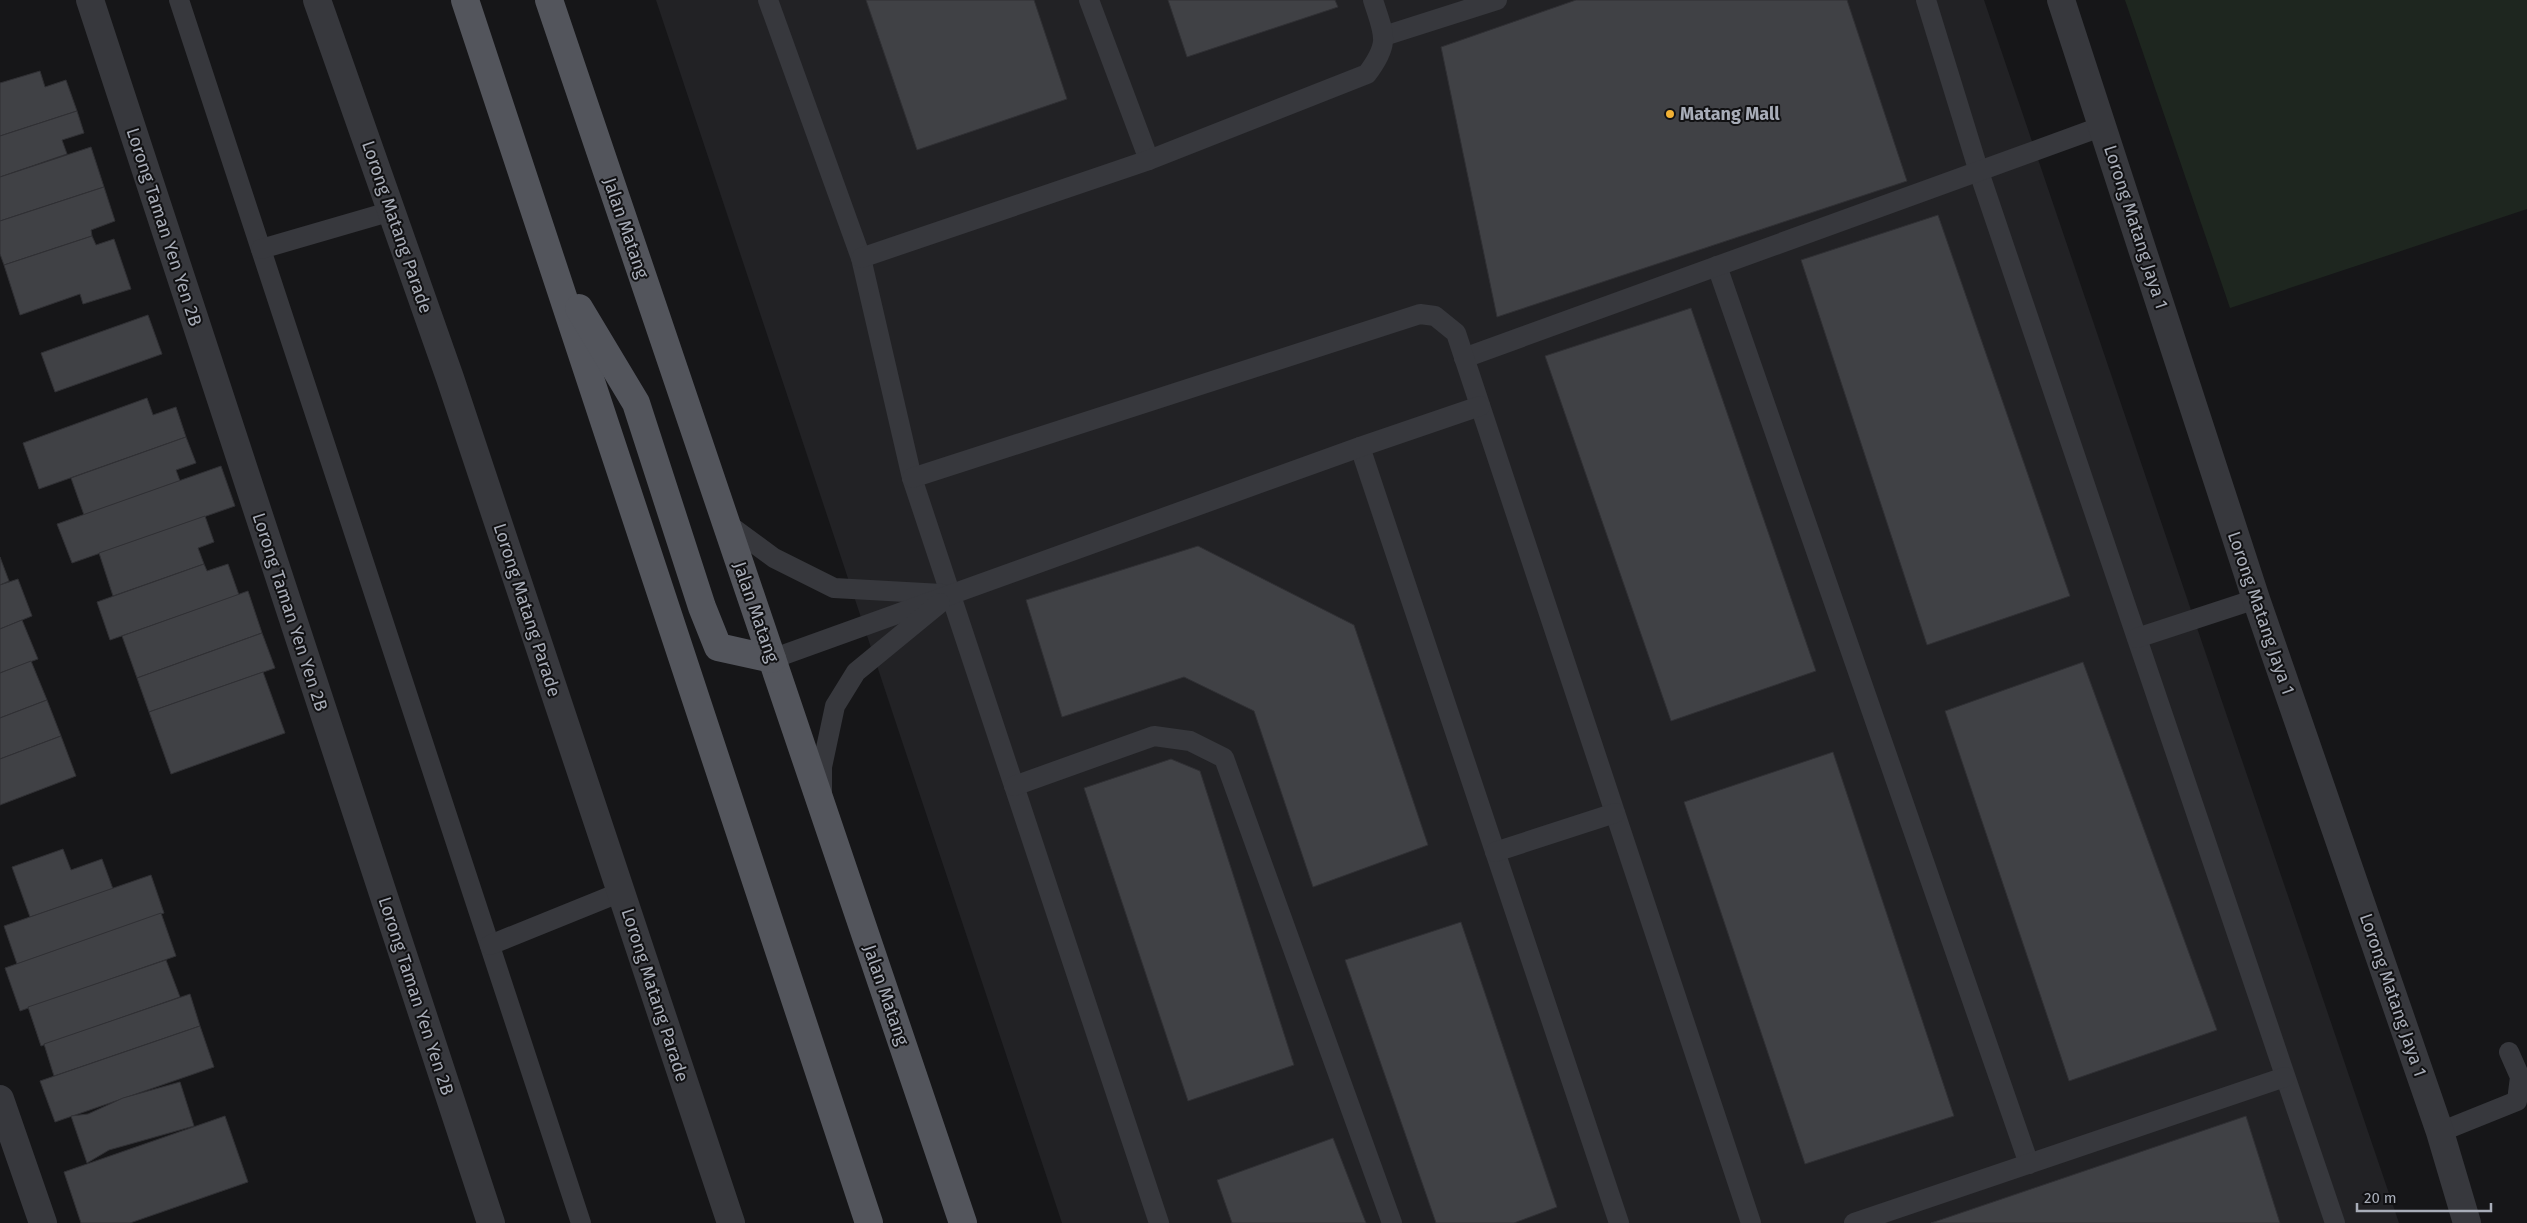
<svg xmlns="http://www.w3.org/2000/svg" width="2527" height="1223" font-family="'Fira Sans',sans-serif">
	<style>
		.built { fill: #222225 }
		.green { fill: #1e261f }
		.building { fill: #404145; stroke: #303034 }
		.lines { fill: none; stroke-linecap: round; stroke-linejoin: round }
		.service { stroke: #37383d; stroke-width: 20 }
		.minor { stroke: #37383d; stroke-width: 28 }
		.primary { stroke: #53555c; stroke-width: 28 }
		.poi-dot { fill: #f2b134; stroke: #111113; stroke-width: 2 }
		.labels { text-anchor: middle; stroke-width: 4; stroke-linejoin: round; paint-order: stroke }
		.poi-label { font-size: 18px; font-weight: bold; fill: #a8adb8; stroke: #111113; text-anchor: start }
		.street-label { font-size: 18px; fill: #a8adb8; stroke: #111113 }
	</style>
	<rect width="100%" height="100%" fill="#161618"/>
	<polygon class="built" points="656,0 1984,0 2399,1223 1062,1223"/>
	<polygon class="green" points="2125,0 2527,0 2527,209 2230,308"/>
	<g class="building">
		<polygon points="866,0 1034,0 1067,99 917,150"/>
		<polygon points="1168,0 1335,0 1338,7 1187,57"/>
		<polygon points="1576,0 1847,0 1907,181 1497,317 1441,47"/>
		<polygon points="40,71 45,87 66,80 77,111 0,136 0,83"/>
		<polygon points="77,111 84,133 62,140 67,154 0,177 0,136"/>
		<polygon points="91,147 104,187 0,221 0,177"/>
		<polygon points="104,187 115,221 91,230 92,236 4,265 0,254 0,221"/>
		<polygon points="1938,215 2070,596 1927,645 1801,260"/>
		<polygon points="92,236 96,245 114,239 131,289 83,304 80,294 20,315 4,265"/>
		<polygon points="1691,308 1816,671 1671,721 1545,356"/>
		<polygon points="148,315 162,354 55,392 41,353"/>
		<polygon points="147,398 153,415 176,407 186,437 39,489 23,443"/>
		<polygon points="186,437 196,463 176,470 180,481 84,515 71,478"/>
		<polygon points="221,466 235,506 72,563 57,524"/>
		<polygon points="205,516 214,542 198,548 204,564 113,596 99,553"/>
		<polygon points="1198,546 1354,625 1428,845 1313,887 1254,711 1184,677 1062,717 1026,600"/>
		<polygon points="0,557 9,581 0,585"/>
		<polygon points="204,564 207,571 228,564 239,595 110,640 97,602"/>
		<polygon points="18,579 32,616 0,629 0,585"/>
		<polygon points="248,591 262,633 137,678 122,636"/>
		<polygon points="22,620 38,659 0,673 0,629"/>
		<polygon points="262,633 275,668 149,712 137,678"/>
		<polygon points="31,661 47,700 0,718 0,673"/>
		<polygon points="2083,662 2217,1030 2069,1081 1945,711"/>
		<polygon points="263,672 285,733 171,774 149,712"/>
		<polygon points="47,700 61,736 0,759 0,718"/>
		<polygon points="61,736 76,776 0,805 0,759"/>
		<polygon points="1833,752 1954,1116 1805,1164 1684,802"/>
		<polygon points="1171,759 1200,771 1294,1065 1188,1101 1084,788"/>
		<polygon points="63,849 71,870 102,859 113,889 30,917 12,867"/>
		<polygon points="151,875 164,913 17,964 4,926"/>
		<polygon points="161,913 176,956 20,1011 5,968"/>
		<polygon points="1461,922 1557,1207 1514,1223 1436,1223 1345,960"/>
		<polygon points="166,960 180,997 41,1046 28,1007"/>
		<polygon points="190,994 200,1026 54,1076 44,1044"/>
		<polygon points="200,1026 214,1067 55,1122 40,1081"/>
		<polygon points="180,1082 194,1126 109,1150 87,1163 71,1116 88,1114 123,1098"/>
		<polygon points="225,1116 248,1182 130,1223 81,1223 64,1172"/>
		<polygon points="2246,1116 2280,1223 1931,1223"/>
		<polygon points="1333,1138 1366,1223 1232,1223 1217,1180"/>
	</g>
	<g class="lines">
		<g class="service">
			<polyline points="179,0 581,1223"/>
			<polyline points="768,0 861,258 912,478 1159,1223"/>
			<polyline points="1089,0 1149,160"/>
			<polyline points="1926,0 1979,172 2335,1223"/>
			<polyline points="1384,36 1497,0"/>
			<polyline points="261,249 392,211"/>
			<path d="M861,258L1149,160L1367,74C1391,42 1384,35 1373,0"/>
			<polyline points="1717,266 2029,1164"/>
			<polyline points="1464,358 2103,126"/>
			<polyline points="1360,447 1619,1223"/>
			<polyline points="912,478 1420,314 1435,316 1456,333 1751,1223"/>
			<polyline points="725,522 774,558 834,588 942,594"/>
			<polyline points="2137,638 2256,599"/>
			<polyline points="772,659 1360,447 1480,406"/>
			<polyline points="1014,786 1154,736 1190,741 1224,758 1392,1223"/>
			<polyline points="822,792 822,767 835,706 856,672 940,603"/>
			<polyline points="1495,852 1615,813"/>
			<polyline points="490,945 621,892"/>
			<polyline points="2440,1132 2517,1101 2520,1077 2509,1052"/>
			<polyline points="1854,1223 2285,1077"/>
		</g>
		<g class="minor">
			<polyline points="90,0 491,1223"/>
			<polyline points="317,0 450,378 731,1223"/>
			<polyline points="2061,0 2256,599 2440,1132 2467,1223"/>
			<polyline points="0,1099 43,1223"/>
		</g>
		<g class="primary">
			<polyline points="465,0 869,1223"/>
			<polyline points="549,0 963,1223"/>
			<polyline points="579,308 636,403 702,607 718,647 772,659"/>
		</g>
	</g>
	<circle class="poi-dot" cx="1670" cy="114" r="5"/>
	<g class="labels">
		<g class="poi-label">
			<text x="1680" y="120">Matang Mall</text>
		</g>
		<g class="street-label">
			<text transform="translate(164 227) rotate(72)" y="6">Lorong Taman Yen Yen 2B</text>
			<text transform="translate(397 227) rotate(71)" y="6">Lorong Matang Parade</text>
			<text transform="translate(2136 227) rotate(72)" y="6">Lorong Matang Jaya 1</text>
			<text transform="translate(626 228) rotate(71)" y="6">Jalan Matang</text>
			<text transform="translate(527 610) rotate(72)" y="6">Lorong Matang Parade</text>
			<text transform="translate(290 612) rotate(72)" y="6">Lorong Taman Yen Yen 2B</text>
			<text transform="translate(756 612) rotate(71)" y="6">Jalan Matang</text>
			<text transform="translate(2261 613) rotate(71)" y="6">Lorong Matang Jaya 1</text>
			<text transform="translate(655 995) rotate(72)" y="6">Lorong Matang Parade</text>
			<text transform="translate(886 995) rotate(71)" y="6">Jalan Matang</text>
			<text transform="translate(2393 995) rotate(71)" y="6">Lorong Matang Jaya 1</text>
			<text transform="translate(416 996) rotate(72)" y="6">Lorong Taman Yen Yen 2B</text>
		</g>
	</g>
	<path d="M2357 1203v8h134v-8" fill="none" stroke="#a8adb8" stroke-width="2.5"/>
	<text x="2364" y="1203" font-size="15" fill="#a8adb8" stroke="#111113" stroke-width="4" paint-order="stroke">20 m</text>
</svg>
